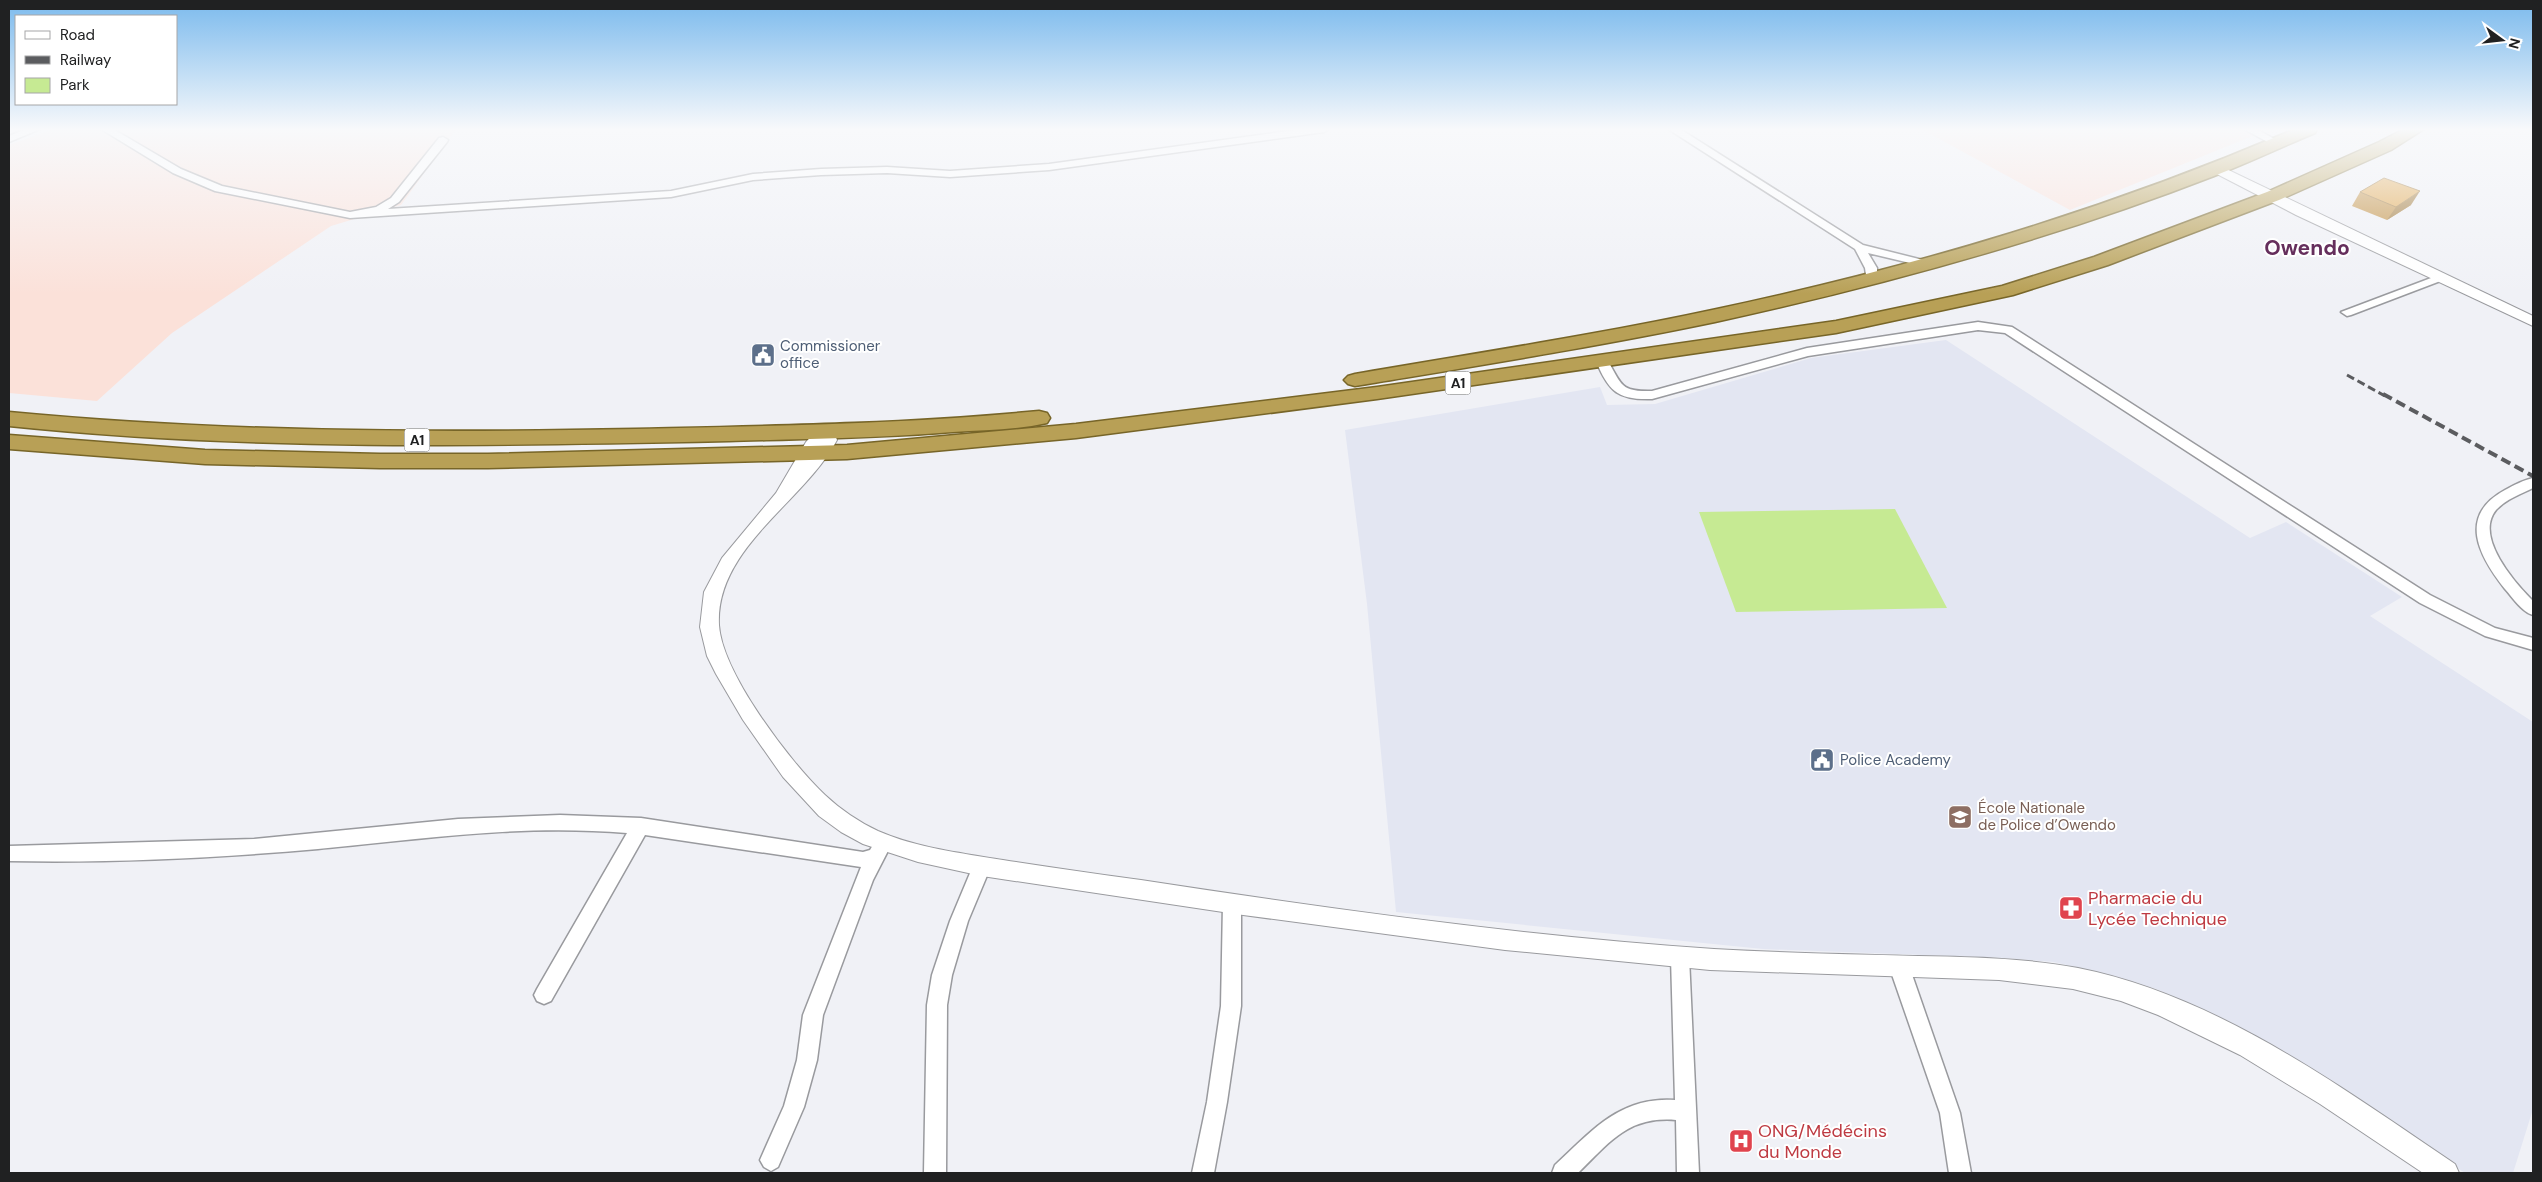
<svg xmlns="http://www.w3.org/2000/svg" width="2542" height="1182" font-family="'DM Sans',sans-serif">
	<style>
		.industrial { fill: #fbe1d9 }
		.built { fill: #e3e6f2 }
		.green { fill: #c6ea93 }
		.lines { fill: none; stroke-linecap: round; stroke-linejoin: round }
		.minor-casing { stroke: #999a9e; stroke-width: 3 }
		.tertiary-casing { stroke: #999a9e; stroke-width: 2 }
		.trunk-casing { stroke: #776528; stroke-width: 3 }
		.minor { fill: #fff; fill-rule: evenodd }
		.tertiary { fill: #fff; fill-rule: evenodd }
		.trunk { fill: #b8a056; fill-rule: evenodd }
		.rail-far1 { stroke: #5b5c5f; stroke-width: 3; stroke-dasharray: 8 4; stroke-linecap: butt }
		.rail { stroke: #5b5c5f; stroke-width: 4; stroke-dasharray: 10 5; stroke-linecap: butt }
		.wall { fill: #c18e3e }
		.shaded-wall { fill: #9d7432 }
		.building { fill: #e0a548; stroke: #9d7432 }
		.labels { text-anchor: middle; stroke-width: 4; stroke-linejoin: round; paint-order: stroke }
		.shield { fill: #fff; stroke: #636464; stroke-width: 1 }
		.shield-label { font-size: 14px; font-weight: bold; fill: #202122 }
		.service-label { font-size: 15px; fill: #4e5e75; stroke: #fff; text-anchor: start }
		.education-label { font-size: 15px; fill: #785e54; stroke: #fff; text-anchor: start }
		.near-health-label { font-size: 18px; fill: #be3a42; stroke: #fff; text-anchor: start }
		.far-town-label { font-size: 21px; font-weight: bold; fill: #652e5c; stroke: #fff }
	</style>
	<rect width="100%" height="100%" fill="#f0f1f6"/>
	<g class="industrial">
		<polygon points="53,129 456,129 401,205 331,226 172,333 97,401 9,393 9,145"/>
		<polygon points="1921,129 2241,129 2255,135 2070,210"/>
	</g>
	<polygon class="built" points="1946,340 2250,538 2286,522 2402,597 2370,616 2533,722 2533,1109 2513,1173 2465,1173 2374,1112 2255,1038 2209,1012 2156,989 2114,976 2054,962 2004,958 1763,949 1396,912 1367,604 1345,430 1600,387 1607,405 1655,404 1811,358"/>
	<polygon class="green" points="1895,509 1947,608 1736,612 1699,512"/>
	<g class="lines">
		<defs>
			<g id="minor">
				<polygon points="26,129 40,129 9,142 9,136"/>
				<polygon points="101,129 113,129 181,169 222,186 350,212 376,207 391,198 439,138 443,137 448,140 447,142 399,202 388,209 671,191 753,174 821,169 887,167 950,171 1049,164 1303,129 1329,129 1324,132 1049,170 950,177 887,173 821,175 753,180 671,197 350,218 215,191 173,173"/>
				<polygon points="1668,129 1680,129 1863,245 1931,262 1933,264 1927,267 1868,253 1877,268 1877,279 1871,282 1867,281 1865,268 1855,249"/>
				<polygon points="2244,129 2256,129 2282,143 2273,145"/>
				<polygon points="2439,275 2443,276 2443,280 2351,315 2347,316 2341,312"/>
				<path d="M1978,322L2012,327L2430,595L2495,628L2533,638V650L2485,636L2420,603L2005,333L1978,330L1808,356L1652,399C1618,400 1609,392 1596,361L1602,357L1606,358C1622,383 1618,392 1652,391L1807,348Z"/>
				<path d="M2533,478V488C2521,494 2506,499 2496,510C2474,537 2515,583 2533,601V615C2522,612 2513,598 2505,589C2479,556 2457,516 2505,490C2514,485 2524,480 2533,478Z"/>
				<path d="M560,815L641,818L863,852L870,850L877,838L883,836L889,838L892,843L873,880L823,1015L817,1060L804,1107L778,1167L771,1171L764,1167L760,1160L784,1106L797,1060L803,1015L861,867L645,835L551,1001L544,1004L537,1001L534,995L537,989L627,833C519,824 425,839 318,849C216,858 112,863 9,861V846L254,839L458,819Z"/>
				<polygon points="982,858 988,861 991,866 968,921 952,975 947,1005 946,1173 924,1173 927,1005 932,975 950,921 973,866 976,861"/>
				<polygon points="1232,896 1239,898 1241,904 1241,1006 1227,1102 1214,1173 1192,1173 1207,1102 1221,1006 1223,904 1225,898"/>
				<path d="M1680,949L1687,951L1689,957L1699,1173H1677L1676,1120C1628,1116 1610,1142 1578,1173H1552L1555,1165C1592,1131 1620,1096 1675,1100L1671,957L1673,951Z"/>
				<polygon points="1899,957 1906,960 1909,966 1960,1113 1971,1173 1949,1173 1940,1113 1889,966 1892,960"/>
			</g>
			<g id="tertiary">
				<polygon points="2218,165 2533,316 2533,326 2296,215 2213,172 2211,169"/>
				<path d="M826,426L832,427L837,440C805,501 715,548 719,625C722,673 790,762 825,795C841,810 859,822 878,831C917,848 961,853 1003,860C1049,867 1095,874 1141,880C1331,909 1522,936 1714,949C1782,953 1850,954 1918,956C1971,957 2025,958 2078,968C2218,996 2339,1086 2455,1164L2459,1173H2423L2320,1104L2240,1055L2158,1015L2121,1001L2073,989L1999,980L1710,970L1505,950L1243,915L982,876L918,862L863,844L841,832L819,816L783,777L743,720L716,674L707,656L700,627L704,592L722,558L776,493L806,442L820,427Z"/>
			</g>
			<g id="trunk">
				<path d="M2295,129H2317L2315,133C2281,147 2248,163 2214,176C2052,239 1884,285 1715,322C1595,347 1475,366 1355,386L1348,384L1344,380L1348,376L1355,374C1476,353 1597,335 1717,309C1918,266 2106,210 2295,129Z"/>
				<polygon points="2404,129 2424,129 2391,150 2279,200 2108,265 2013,295 1836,333 1377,399 1076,438 847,459 488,468 380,468 205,464 9,449 9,435 205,450 380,454 488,454 847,445 1076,424 1377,387 1836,321 2002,286 2094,257 2267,192 2379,142"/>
				<path d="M1039,411L1047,413L1050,418L1047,423C1017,430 984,430 953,432C879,438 804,439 729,441C488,446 248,451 9,426V412C218,432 426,433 635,429C770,426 905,424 1039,411Z"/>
			</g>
		</defs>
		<use href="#minor" class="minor-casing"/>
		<use href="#tertiary" class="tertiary-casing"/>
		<use href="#trunk" class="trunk-casing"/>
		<use href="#minor" class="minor"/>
		<use href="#tertiary" class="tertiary"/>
		<use href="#trunk" class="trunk"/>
		<polyline class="rail-far1" points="2347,375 2385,396"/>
		<polyline class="rail" points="2383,394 2533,476"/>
	</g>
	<polygon class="wall" points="2360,192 2411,205 2387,220 2352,206"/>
	<polygon class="shaded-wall" points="2420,191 2411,205 2387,220 2396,207"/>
	<polygon class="building" points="2384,178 2420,191 2396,207 2360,192"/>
	<linearGradient id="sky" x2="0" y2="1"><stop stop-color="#7bbaed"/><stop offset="0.44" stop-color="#f8f9fb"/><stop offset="1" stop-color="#f8f9fb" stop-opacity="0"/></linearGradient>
	<rect width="2542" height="294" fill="url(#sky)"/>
	<defs>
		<symbol id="civic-square" viewBox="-11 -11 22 22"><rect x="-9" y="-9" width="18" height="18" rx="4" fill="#5c6f8a" stroke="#fff"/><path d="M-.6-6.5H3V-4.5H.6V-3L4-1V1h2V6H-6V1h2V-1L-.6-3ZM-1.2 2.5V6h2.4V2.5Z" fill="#fff"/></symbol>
		<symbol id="school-square" viewBox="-11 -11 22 22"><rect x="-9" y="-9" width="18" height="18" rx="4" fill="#8d6e63" stroke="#fff"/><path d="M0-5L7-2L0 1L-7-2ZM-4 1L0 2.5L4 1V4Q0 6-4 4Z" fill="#fff"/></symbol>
		<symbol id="pharmacy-square" viewBox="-11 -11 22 22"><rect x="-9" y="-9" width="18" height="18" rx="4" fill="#e0444e" stroke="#fff"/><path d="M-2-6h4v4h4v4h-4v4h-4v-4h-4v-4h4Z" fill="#fff"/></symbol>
		<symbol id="hospital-square" viewBox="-11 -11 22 22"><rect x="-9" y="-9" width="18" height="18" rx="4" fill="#e0444e" stroke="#fff"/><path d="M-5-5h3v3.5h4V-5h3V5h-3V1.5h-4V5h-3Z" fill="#fff"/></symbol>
	</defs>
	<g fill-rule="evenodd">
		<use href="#civic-square" x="749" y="341" width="28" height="28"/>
		<use href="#civic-square" x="1808" y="746" width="28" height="28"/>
		<use href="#school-square" x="1946" y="803" width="28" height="28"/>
		<use href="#pharmacy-square" x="2057" y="894" width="28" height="28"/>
		<use href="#hospital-square" x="1727" y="1127" width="28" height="28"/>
	</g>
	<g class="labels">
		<g class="shield">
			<rect x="1445.5" y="371.5" width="25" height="23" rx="4"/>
			<rect x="404.5" y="428.5" width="25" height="23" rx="4"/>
		</g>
		<g class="shield-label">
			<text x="1458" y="388">A1</text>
			<text x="417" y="445">A1</text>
		</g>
		<g class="service-label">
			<text x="780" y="351">Commissioner<tspan x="780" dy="17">office</tspan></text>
			<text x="1840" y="765">Police Academy</text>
		</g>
		<g class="education-label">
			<text x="1978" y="813">École Nationale<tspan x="1978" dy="17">de Police d’Owendo</tspan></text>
		</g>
		<g class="near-health-label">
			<text x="2088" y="904">Pharmacie du<tspan x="2088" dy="21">Lycée Technique</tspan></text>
			<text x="1758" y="1137">ONG/Médécins<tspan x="1758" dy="21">du Monde</tspan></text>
		</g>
		<g class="far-town-label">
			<text x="2307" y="255">Owendo</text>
		</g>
	</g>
	<rect width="2542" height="1182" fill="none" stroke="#202122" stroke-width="20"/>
	<rect x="15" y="15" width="162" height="90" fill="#ffffff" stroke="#a6a6a7"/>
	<rect x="25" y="31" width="25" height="8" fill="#ffffff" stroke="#a6a6a7"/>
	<text x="60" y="40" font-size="15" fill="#202122">Road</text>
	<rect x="25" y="56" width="25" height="8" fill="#5b5c5f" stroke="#a6a6a7"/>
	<text x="60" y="65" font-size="15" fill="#202122">Railway</text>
	<rect x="25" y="78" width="25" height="15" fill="#c6ea93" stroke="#a6a6a7"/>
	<text x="60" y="90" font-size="15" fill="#202122">Park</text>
	<g transform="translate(2502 40) rotate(105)" stroke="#ffffff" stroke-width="4" paint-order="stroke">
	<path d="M0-4L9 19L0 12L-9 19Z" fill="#202122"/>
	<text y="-8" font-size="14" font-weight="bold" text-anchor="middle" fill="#202122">N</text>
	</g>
</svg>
